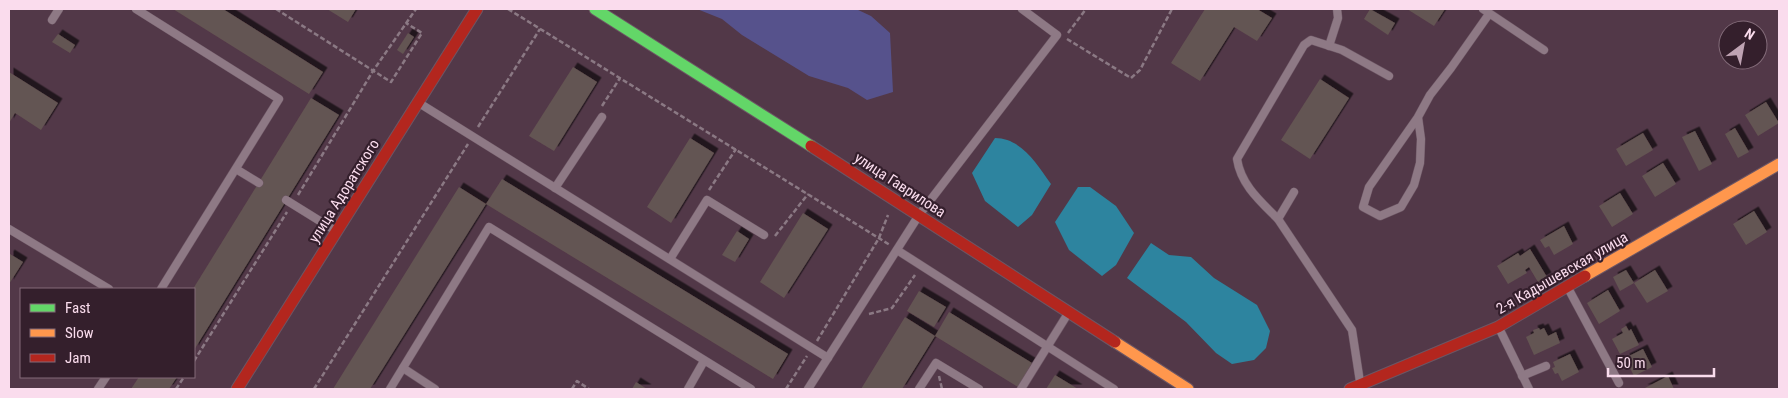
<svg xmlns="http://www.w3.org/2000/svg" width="1788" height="398" font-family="'Roboto Condensed',sans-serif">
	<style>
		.green { fill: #56528c }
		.water { fill: #2d849f }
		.building { fill: #645452; filter: url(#shadow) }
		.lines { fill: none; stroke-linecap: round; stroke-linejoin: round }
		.lane-casing { stroke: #6d5664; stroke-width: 9 }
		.fast-casing { stroke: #6d5664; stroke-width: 13 }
		.slow-casing { stroke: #6d5664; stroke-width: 13 }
		.jam-casing { stroke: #6d5664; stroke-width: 13 }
		.path { stroke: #8b7984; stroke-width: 2.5; stroke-dasharray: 5 2.5; stroke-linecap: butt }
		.lane { stroke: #8e7985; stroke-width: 8 }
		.fast { stroke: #63d668; stroke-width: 11 }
		.slow { stroke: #ff974d; stroke-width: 11 }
		.jam { stroke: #b3261e; stroke-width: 11 }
		.labels { text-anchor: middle; stroke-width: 4.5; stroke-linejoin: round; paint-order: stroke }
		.street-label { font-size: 15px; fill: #fadced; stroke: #341f2c }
	</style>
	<defs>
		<filter id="shadow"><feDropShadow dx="4.5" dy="-4.5" stdDeviation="0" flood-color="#0009"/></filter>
	</defs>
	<rect width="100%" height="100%" fill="#523848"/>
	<polygon class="green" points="697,9 856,9 871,16 890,33 893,92 867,100 848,88 809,76 742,35 722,19"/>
	<g class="water">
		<path d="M995,138C1021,138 1037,164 1051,184L1032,215L1018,227L985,201L972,173Z"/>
		<polygon points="1078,187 1090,187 1116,206 1134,233 1116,265 1102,276 1069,250 1055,222"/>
		<polygon points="1151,243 1169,255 1191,257 1214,278 1257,305 1270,331 1266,348 1254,360 1232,364 1216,353 1186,322 1127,278"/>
	</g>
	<g class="building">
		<polygon points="173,9 223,9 323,72 309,94"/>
		<polygon points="327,9 356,9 348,22"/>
		<polygon points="1205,9 1257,9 1272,18 1257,41 1234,27 1200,81 1171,63"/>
		<polygon points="1370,9 1395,23 1388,35 1364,19"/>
		<polygon points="1407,9 1445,9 1434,26"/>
		<polygon points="408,33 414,37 403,54 397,50"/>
		<polygon points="58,34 75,45 70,53 52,42"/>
		<polygon points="573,67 597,82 554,151 529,136"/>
		<polygon points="9,72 58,103 41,130 15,113 9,123"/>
		<polygon points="1320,79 1349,98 1310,159 1281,140"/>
		<polygon points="311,98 339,115 194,350 193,289"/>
		<polygon points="1766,102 1779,123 1758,136 1745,115"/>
		<polygon points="1735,128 1749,152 1738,158 1725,134"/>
		<polygon points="1695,131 1712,164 1699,171 1682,137"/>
		<polygon points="1643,133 1653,150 1626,166 1616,149"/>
		<polygon points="690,138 714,153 671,223 647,207"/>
		<polygon points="1663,163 1676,184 1655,197 1642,176"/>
		<polygon points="502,179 788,354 773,379 486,204"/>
		<polygon points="459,187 486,204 370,389 333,389"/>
		<polygon points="1620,193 1633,214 1612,227 1599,206"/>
		<polygon points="1754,211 1767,232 1746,245 1733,224"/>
		<polygon points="803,213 828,229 784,298 760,282"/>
		<polygon points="1564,226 1573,244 1554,255 1549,246 1545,248 1540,240"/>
		<polygon points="737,231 749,239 735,262 722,255"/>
		<polygon points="1530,249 1547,277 1538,282 1529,267 1525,270 1527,273 1508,284 1497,266 1518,253 1520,256"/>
		<polygon points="10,254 23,262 9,284 9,256"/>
		<polygon points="1626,270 1634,283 1620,291 1613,277"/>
		<polygon points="1655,270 1668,291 1647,303 1634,283"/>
		<polygon points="1608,290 1620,311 1599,324 1587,303"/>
		<polygon points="919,291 946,307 934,327 907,311"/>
		<polygon points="949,312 1032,363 1018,387 935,336 902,389 861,389 905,317 935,336"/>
		<polygon points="1626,326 1629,331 1631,329 1639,345 1620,354 1612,339 1623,333 1621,329"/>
		<polygon points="1539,328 1540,330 1544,328 1548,336 1556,332 1560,343 1534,355 1526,337 1534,333 1533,330"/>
		<polygon points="1643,349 1652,367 1634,376 1625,358"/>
		<polygon points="1570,354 1579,372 1562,381 1558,373 1555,374 1552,368 1555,367 1553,362"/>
		<polygon points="1055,375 1078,389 1046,389"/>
		<polygon points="1668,376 1674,389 1643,389"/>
		<polygon points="139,377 177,377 169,389 131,389"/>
		<polygon points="636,382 647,389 632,389"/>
	</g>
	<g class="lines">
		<defs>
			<g id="lane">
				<polyline points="136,9 279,99 161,289"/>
				<polyline points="1483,9 1544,50"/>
				<polyline points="52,20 59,9"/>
				<polyline points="1329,46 1338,18 1337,9"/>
				<polyline points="419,103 828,358"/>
				<polyline points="1418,117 1369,187 1363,207 1380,216 1401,207 1414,185 1420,163 1421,139 1418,117 1430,95 1451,68 1489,14"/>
				<polyline points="236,169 259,183"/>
				<polyline points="555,188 602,117"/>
				<polyline points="1294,192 1278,219 1352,330 1360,382"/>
				<polyline points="286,200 336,231"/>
				<path d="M1278,219C1260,201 1241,185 1237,159L1304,45L1311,40L1342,50L1389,76"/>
				<polyline points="9,229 109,289"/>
				<polyline points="897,250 1114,389"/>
				<polyline points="670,259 707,200 764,235"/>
				<polyline points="1568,288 1619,383"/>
				<polyline points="1499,328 1529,389"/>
				<polyline points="403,368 435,389"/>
				<polyline points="1522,376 1546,366"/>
				<polyline points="98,389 106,377"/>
				<polyline points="390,389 489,227 751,389"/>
				<polyline points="688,389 704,361"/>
				<polyline points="808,389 919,215 1057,35 1022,9"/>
				<polyline points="919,389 936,363 979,389"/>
				<polyline points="1021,389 1067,315"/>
			</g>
			<polyline id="fast" points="595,9 811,146"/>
			<g id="slow">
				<polyline points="1585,276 1779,164"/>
				<polyline points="1115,342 1188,389"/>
			</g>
			<g id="jam">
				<polyline points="811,146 1115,342"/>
				<polyline points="237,389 477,9"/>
				<polyline points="1350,389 1498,327 1585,276"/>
			</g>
		</defs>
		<use href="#lane" class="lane-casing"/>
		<use href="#fast" class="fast-casing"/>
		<use href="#slow" class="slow-casing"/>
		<use href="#jam" class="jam-casing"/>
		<g class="path">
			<polyline points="276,9 391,82 422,33 406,23"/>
			<polyline points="508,9 890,245"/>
			<polyline points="1068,33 1086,9"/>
			<polyline points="1067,39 1131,78 1140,70 1172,9"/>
			<polyline points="602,106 620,78"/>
			<polyline points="478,127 540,29"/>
			<polyline points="709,190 736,149"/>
			<polyline points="298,195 373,71 416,9"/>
			<polyline points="775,236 808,194"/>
			<polyline points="869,314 892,308 915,275"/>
			<polyline points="817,341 879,238 888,215"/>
			<polyline points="194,361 287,212"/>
			<polyline points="939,376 942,389"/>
			<polyline points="176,389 184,377"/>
			<polyline points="314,389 468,144"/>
			<polyline points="572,389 577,381 589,389"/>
			<polyline points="786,389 807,356"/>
		</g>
		<use href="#lane" class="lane"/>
		<use href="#fast" class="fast"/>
		<use href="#slow" class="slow"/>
		<use href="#jam" class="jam"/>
	</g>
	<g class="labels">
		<g class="street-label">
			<text transform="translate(900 185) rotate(33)" y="5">улица Гаврилова</text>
			<text transform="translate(344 191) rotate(-58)" y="5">улица Адоратского</text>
			<text transform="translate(1562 273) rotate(-30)" y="5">2-я Кадышевская улица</text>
		</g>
	</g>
	<rect width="1788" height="398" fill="none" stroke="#fadced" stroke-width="20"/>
	<rect x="20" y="288" width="175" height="90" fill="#341f2c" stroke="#836b79"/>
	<rect x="30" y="304" width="25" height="8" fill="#63d668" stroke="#836b79"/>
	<text x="65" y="313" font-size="15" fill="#fadced">Fast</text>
	<rect x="30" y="329" width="25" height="8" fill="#ff974d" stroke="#836b79"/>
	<text x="65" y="338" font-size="15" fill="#fadced">Slow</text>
	<rect x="30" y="354" width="25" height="8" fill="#b3261e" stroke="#836b79"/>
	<text x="65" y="363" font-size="15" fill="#fadced">Jam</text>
	<g transform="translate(1743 45) rotate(32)"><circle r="24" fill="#341f2c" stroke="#836b79"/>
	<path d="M0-4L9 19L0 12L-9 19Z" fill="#bfa3b3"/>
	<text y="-8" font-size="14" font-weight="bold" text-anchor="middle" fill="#fadced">N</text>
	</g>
	<path d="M1608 368v8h106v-8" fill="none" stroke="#fadced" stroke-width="2.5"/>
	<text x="1616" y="368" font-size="15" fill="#fadced" stroke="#341f2c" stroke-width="4" paint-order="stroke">50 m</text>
</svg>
